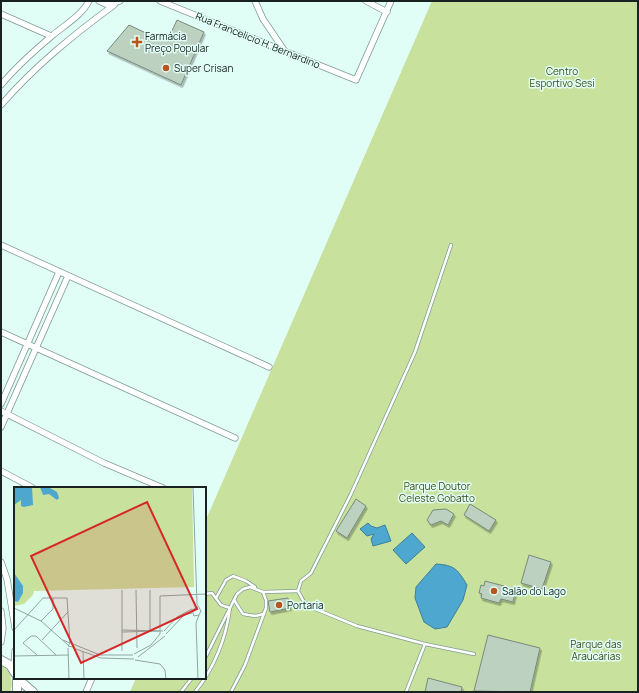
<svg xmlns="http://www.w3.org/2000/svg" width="639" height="693" font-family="Manrope,sans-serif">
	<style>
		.green { fill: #c8e19c }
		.water { fill: #4da7cf; stroke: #3d7f9a }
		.building { fill: #bdd1c0; stroke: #778a7b; filter: url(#shadow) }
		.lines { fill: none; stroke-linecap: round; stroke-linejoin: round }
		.lane-casing { stroke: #829d96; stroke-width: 4 }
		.street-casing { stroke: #829d96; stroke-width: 7 }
		.secondary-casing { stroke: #829d96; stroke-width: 10 }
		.lane { stroke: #fff; stroke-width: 2.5 }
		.street { stroke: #fff; stroke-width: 5.5 }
		.secondary { stroke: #fff; stroke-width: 8 }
		.poi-dot { fill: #b8541f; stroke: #e1fef6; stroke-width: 1.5 }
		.labels { text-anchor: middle; stroke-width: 3; stroke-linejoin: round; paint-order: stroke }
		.poi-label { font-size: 10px; fill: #182220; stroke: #e1fef6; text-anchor: start }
		.street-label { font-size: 10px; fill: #182220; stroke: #e1fef6 }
		.park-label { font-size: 10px; fill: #3b4b15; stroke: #e1fef6 }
		.inset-road { fill: none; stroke: #91a6a0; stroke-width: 1 }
		.view { fill: #d62828; fill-opacity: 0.15; stroke: #d62828; stroke-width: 2 }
		.inset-edge { fill: none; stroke: #182220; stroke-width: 2 }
	</style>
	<defs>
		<filter id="shadow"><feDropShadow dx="1.5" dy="2.5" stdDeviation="0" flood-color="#0004"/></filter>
	</defs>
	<rect width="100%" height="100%" fill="#e1fef6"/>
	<g class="green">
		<polygon points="432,1 638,1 638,692 130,692 136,678 205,678 205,522"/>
		<path d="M1,665C11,671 14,682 10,692H1Z"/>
	</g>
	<g class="water">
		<polygon points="368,523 371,526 377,528 385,525 391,541 373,546 371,539 374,534 367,536 360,529"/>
		<polygon points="412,533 425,547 406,564 393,550"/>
		<path d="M436,564C455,565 458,570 467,585L463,600L447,627L435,629L424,622L415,598L416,587Z"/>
	</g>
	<g class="building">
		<polygon points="177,20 204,32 181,85 107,51 129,25 163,41 166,35 169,37"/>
		<polygon points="356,499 366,506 347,538 336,531"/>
		<polygon points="470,504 496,520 489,531 464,515"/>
		<polygon points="446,509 454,514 448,525 441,521 431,525 427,520 433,510"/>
		<polygon points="529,555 551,562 542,589 521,583"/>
		<polygon points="485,581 504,586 503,589 515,593 513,602 501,599 499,603 481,598 482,594 479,593 481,585 484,586"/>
		<polygon points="288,598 290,608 270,612 268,601"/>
		<polygon points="488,635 540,648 530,692 474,691"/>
		<polygon points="428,678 462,687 461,692 425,692"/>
	</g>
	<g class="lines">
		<defs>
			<g id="lane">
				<polyline points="451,245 415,352 351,494 311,573 301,581 298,591 304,602 313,608 357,626 425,644 474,654"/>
				<polyline points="263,592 298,591"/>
				<polyline points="216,598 226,580 233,576 246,581 255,587"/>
				<polyline points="234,600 243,614 255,616 264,614"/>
				<polyline points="205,658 237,594 243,589 250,587 263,592 266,600 266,608 245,665 231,692"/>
				<polyline points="181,692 192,678"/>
				<path d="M195,692C214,668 226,638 230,608L221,605L212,593L205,594"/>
				<polyline points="406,692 425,644"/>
			</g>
			<g id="street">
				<polyline points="99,1 108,5 120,1"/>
				<polyline points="160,1 356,80 391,1"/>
				<polyline points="255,1 263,19 284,50"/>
				<polyline points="366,1 387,12"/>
				<polyline points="1,14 51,36"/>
				<path d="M1,85C16,67 35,50 53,35C65,25 82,15 89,1"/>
				<path d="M1,105C35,66 72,36 114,5"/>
				<polyline points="1,245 269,367"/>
				<polyline points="1,332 235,438"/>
				<polyline points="1,404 59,272"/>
				<polyline points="1,411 104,463 163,488"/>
				<polyline points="1,427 68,276"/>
				<polyline points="1,471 33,488"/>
				<polyline points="1,562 7,579 15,628"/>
				<polyline points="1,611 3,628 1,642"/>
				<polyline points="14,670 15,651"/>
				<polyline points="86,692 92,678"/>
			</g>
			<g id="secondary">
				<polyline points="1,660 10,665 15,673"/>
				<polyline points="17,678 33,692"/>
				<polyline points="17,692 17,678"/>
			</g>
		</defs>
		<use href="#lane" class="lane-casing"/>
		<use href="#street" class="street-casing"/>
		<use href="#secondary" class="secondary-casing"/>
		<use href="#lane" class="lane"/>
		<use href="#street" class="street"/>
		<use href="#secondary" class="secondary"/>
	</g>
	<g class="poi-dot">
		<path d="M135 36h4v4h4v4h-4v4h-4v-4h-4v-4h4z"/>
		<circle cx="166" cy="68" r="4"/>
		<circle cx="494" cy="591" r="4"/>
		<circle cx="279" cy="605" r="4"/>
	</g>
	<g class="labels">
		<g class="poi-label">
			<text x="145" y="40">Farmácia<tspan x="145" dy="12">Preço Popular</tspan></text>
			<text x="174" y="72">Super Crisan</text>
			<text x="502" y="595">Salão do Lago</text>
			<text x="287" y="609">Portaria</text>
		</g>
		<g class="street-label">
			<text transform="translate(258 40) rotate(22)" y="4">Rua Francelicio H. Bernardino</text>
		</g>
		<g class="park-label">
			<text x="562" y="75">Centro<tspan x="562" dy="12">Esportivo Sesi</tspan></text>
			<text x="437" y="490">Parque Doutor<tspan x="437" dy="12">Celeste Gobatto</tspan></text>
			<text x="596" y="648">Parque das<tspan x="596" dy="12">Araucárias</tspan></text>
		</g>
	</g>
	<g transform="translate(14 487)">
		<rect width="192" height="192" fill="#e1fef6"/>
		<path d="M0,0H178L180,100L20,104L19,108L10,117L0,119Z" fill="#c8e19c"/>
		<path d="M0,0H18L19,18L10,20L7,19V13L0,18ZM26,0H34L43,5L45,11L43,13L35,7L29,8ZM0,86L9,99V106L4,115L0,114Z" fill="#4da7cf"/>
		<path class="inset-road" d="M179,0L183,117L187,124L185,128L180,129L178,123L184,120M108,103V164M122,103L123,161M136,103V144M0,121L27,134L54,158M27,134L39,122V111M0,143L29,111H53L56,156L54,159L59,160L58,156H56L49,153M108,143L149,144M150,144L163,130L178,122M108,145L145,144M146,147V109L192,107M152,147L170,128L178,126M28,153L54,125M9,156L17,149H22L42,168M9,156L23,168M59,157L86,168H119M54,161L55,192M59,161L87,171L120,172M69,165L70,192M120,167L137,158L146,147M0,169L55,168M124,170L151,149M121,173L146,177L151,183L152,192M184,192L182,136L185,128"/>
		<path class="view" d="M133,15L183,122L67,176L17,69Z"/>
		<rect width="192" height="192" class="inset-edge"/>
	</g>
	<rect width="639" height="693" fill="none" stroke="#182220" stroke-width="4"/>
</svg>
